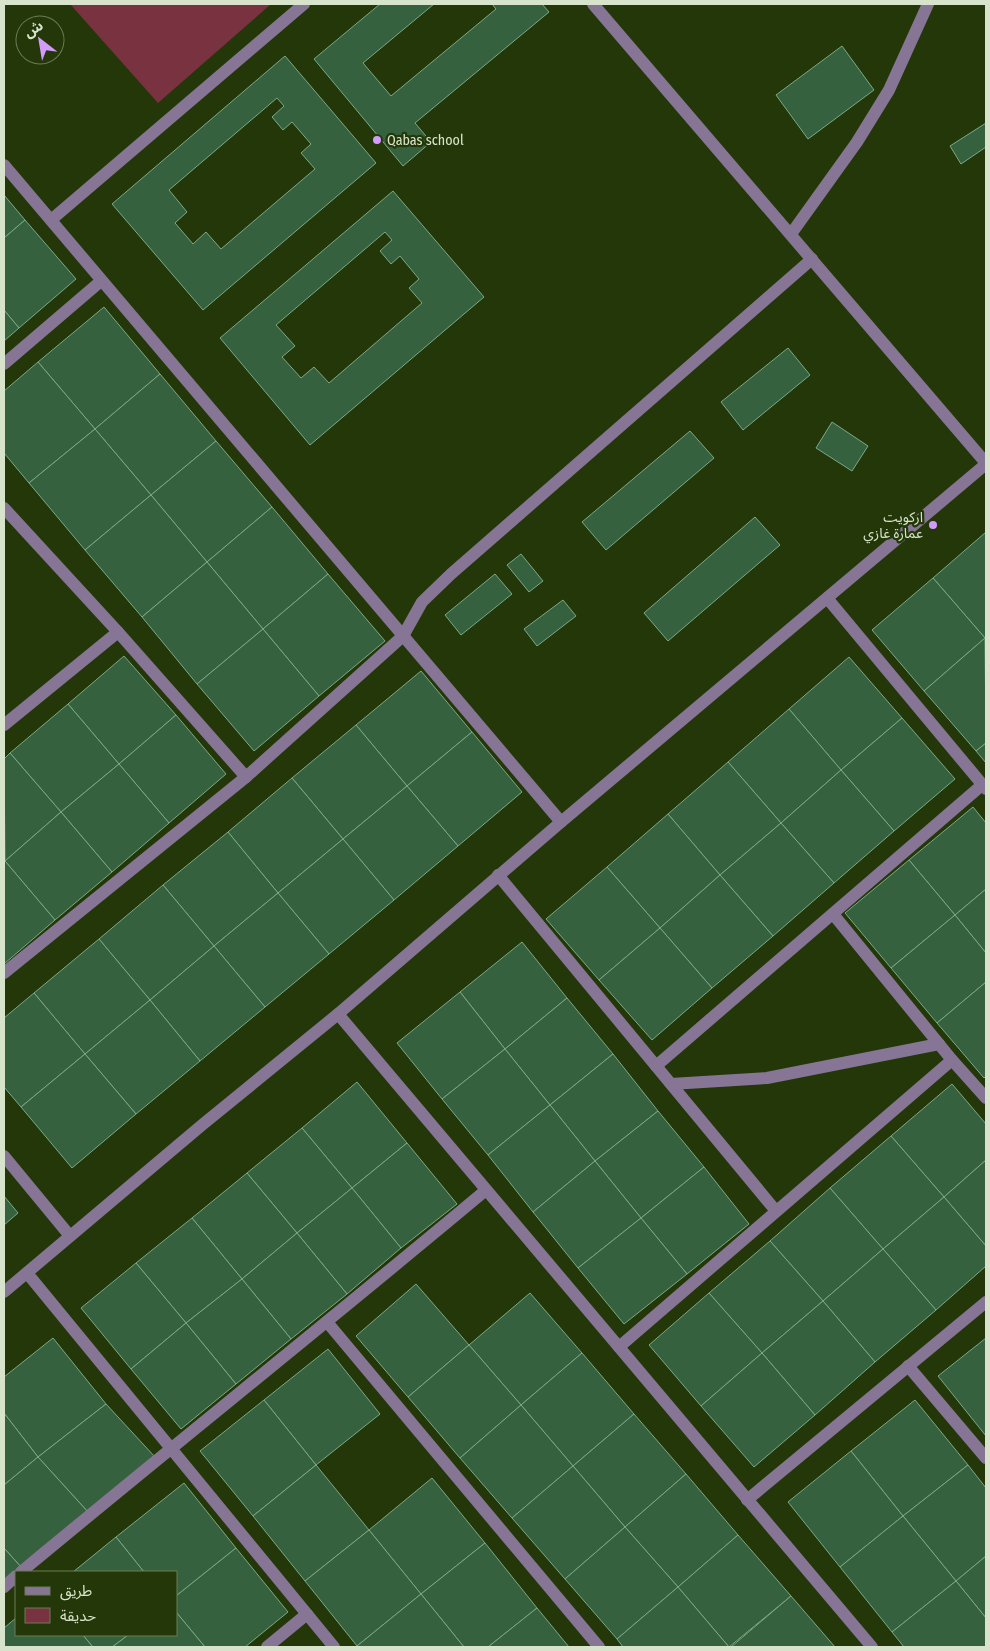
<svg xmlns="http://www.w3.org/2000/svg" width="990" height="1651" font-family="'Fira Sans Condensed','Noto Sans Arabic',sans-serif">
	<style>
		.green { fill: #793240 }
		.building { fill: #36613f; stroke: #7caa85; fill-rule: evenodd }
		.lines { fill: none; stroke-linecap: round; stroke-linejoin: round }
		.minor { stroke: #867594; stroke-width: 12 }
		.poi-dot { fill: #d39cfc; stroke: #233709; stroke-width: 2 }
		.labels { text-anchor: middle; stroke-width: 4.5; stroke-linejoin: round; paint-order: stroke }
		.poi-label { font-size: 14px; fill: #d7e4cb; stroke: #233709; text-anchor: start }
	</style>
	<rect width="100%" height="100%" fill="#233709"/>
	<polygon class="green" points="70,4 271,4 158,103"/>
	<g class="building">
		<polygon points="380,4 434,4 363,63 391,96 496,9 492,4 542,4 549,12 415,123 431,142 403,166 314,59"/>
		<polygon points="842,46 874,90 808,139 776,95"/>
		<path d="M285,56L376,163L203,310L112,204ZM277,98L284,106L272,117L283,130L292,122L311,144L301,153L315,169L221,249L206,232L193,244L175,223L187,212L169,190Z"/>
		<polygon points="986,123 986,147 961,164 950,146"/>
		<path d="M393,191L484,297L310,445L220,338ZM385,232L392,240L380,251L391,264L400,256L419,279L409,288L422,303L329,383L314,367L301,378L282,357L295,346L276,325Z"/>
		<polygon points="4,195 25,220 4,238"/>
		<polygon points="25,220 76,279 19,328 4,310 4,238"/>
		<polygon points="104,307 160,374 95,429 38,362"/>
		<polygon points="4,310 19,328 4,341"/>
		<polygon points="788,348 810,375 743,430 721,402"/>
		<polygon points="38,362 95,429 29,483 4,453 4,391"/>
		<polygon points="160,374 216,441 151,495 95,429"/>
		<polygon points="832,422 868,446 852,471 816,448"/>
		<polygon points="95,429 151,495 85,550 29,483"/>
		<polygon points="690,431 714,458 606,550 582,522"/>
		<polygon points="216,441 272,507 207,562 151,495"/>
		<polygon points="151,495 207,562 142,617 85,550"/>
		<polygon points="272,507 328,574 263,629 207,562"/>
		<polygon points="755,517 780,545 668,641 644,613"/>
		<polygon points="986,532 986,638 985,638 933,578"/>
		<polygon points="521,554 543,581 529,592 507,565"/>
		<polygon points="207,562 263,629 197,684 142,617"/>
		<polygon points="328,574 385,641 319,696 263,629"/>
		<polygon points="495,574 512,594 461,635 445,615"/>
		<polygon points="933,578 985,638 924,691 872,630"/>
		<polygon points="563,600 576,616 537,646 524,629"/>
		<polygon points="263,629 319,696 254,751 197,684"/>
		<polygon points="985,638 986,743 976,751 924,691"/>
		<polygon points="124,656 176,715 119,764 68,704"/>
		<polygon points="849,657 902,718 841,770 789,709"/>
		<polygon points="421,671 472,732 407,786 356,725"/>
		<polygon points="68,704 119,764 61,812 10,753"/>
		<polygon points="789,709 841,770 781,823 728,762"/>
		<polygon points="176,715 226,774 169,823 119,764"/>
		<polygon points="902,718 955,779 894,831 841,770"/>
		<polygon points="356,725 407,786 343,839 292,778"/>
		<polygon points="472,732 522,792 458,846 407,786"/>
		<polygon points="986,743 986,763 976,751"/>
		<polygon points="10,753 61,812 5,861 4,759"/>
		<polygon points="728,762 781,823 720,875 668,814"/>
		<polygon points="119,764 169,823 112,872 61,812"/>
		<polygon points="841,770 894,831 834,883 781,823"/>
		<polygon points="292,778 343,839 278,893 228,832"/>
		<polygon points="407,786 458,846 394,900 343,839"/>
		<polygon points="973,807 986,823 986,889 955,915 909,860"/>
		<polygon points="61,812 112,872 55,920 5,861"/>
		<polygon points="668,814 720,875 660,928 607,867"/>
		<polygon points="781,823 834,883 773,936 720,875"/>
		<polygon points="228,832 278,893 214,946 163,885"/>
		<polygon points="343,839 394,900 329,954 278,893"/>
		<polygon points="909,860 955,915 891,968 845,913"/>
		<polygon points="5,861 55,920 4,964 4,862"/>
		<polygon points="607,867 660,928 599,980 546,919"/>
		<polygon points="720,875 773,936 712,988 660,928"/>
		<polygon points="163,885 214,946 150,1000 99,939"/>
		<polygon points="986,889 986,953 955,915"/>
		<polygon points="278,893 329,954 265,1007 214,946"/>
		<polygon points="955,915 986,953 986,982 937,1023 891,968"/>
		<polygon points="660,928 712,988 652,1040 599,980"/>
		<polygon points="99,939 150,1000 85,1054 34,993"/>
		<polygon points="522,942 567,998 505,1049 460,992"/>
		<polygon points="214,946 265,1007 200,1061 150,1000"/>
		<polygon points="986,982 986,1076 984,1078 937,1023"/>
		<polygon points="460,992 505,1049 442,1099 397,1043"/>
		<polygon points="34,993 85,1054 21,1107 4,1087 4,1018"/>
		<polygon points="567,998 613,1054 550,1105 505,1049"/>
		<polygon points="150,1000 200,1061 136,1114 85,1054"/>
		<polygon points="505,1049 550,1105 488,1155 442,1099"/>
		<polygon points="85,1054 136,1114 72,1168 21,1107"/>
		<polygon points="613,1054 658,1111 595,1161 550,1105"/>
		<polygon points="357,1082 407,1143 352,1188 302,1128"/>
		<polygon points="952,1084 986,1124 986,1160 944,1197 891,1136"/>
		<polygon points="550,1105 595,1161 533,1212 488,1155"/>
		<polygon points="658,1111 704,1167 641,1218 595,1161"/>
		<polygon points="302,1128 352,1188 297,1233 247,1173"/>
		<polygon points="891,1136 944,1197 883,1249 830,1188"/>
		<polygon points="407,1143 457,1204 401,1248 352,1188"/>
		<polygon points="986,1160 986,1246 944,1197"/>
		<polygon points="595,1161 641,1218 578,1268 533,1212"/>
		<polygon points="704,1167 749,1224 687,1274 641,1218"/>
		<polygon points="247,1173 297,1233 242,1279 192,1218"/>
		<polygon points="352,1188 401,1248 347,1294 297,1233"/>
		<polygon points="830,1188 883,1249 823,1301 770,1241"/>
		<polygon points="4,1196 18,1213 4,1225"/>
		<polygon points="944,1197 986,1246 986,1266 936,1310 883,1249"/>
		<polygon points="192,1218 242,1279 186,1323 136,1263"/>
		<polygon points="641,1218 687,1274 624,1324 578,1268"/>
		<polygon points="297,1233 347,1294 291,1339 242,1279"/>
		<polygon points="770,1241 823,1301 762,1353 709,1293"/>
		<polygon points="883,1249 936,1310 875,1362 823,1301"/>
		<polygon points="136,1263 186,1323 131,1369 81,1308"/>
		<polygon points="242,1279 291,1339 236,1384 186,1323"/>
		<polygon points="416,1284 469,1345 408,1397 356,1336"/>
		<polygon points="530,1293 582,1353 521,1405 469,1345"/>
		<polygon points="709,1293 762,1353 701,1406 649,1345"/>
		<polygon points="823,1301 875,1362 815,1415 762,1353"/>
		<polygon points="186,1323 236,1384 181,1429 131,1369"/>
		<polygon points="53,1338 106,1404 38,1457 4,1413 4,1377"/>
		<polygon points="986,1338 986,1436 938,1376"/>
		<polygon points="469,1345 521,1405 460,1458 408,1397"/>
		<polygon points="328,1349 380,1414 316,1465 264,1400"/>
		<polygon points="582,1353 634,1414 573,1466 521,1405"/>
		<polygon points="762,1353 815,1415 754,1467 701,1406"/>
		<polygon points="264,1400 316,1465 253,1516 200,1451"/>
		<polygon points="915,1400 968,1465 903,1516 851,1451"/>
		<polygon points="106,1404 155,1457 88,1512 38,1457"/>
		<polygon points="521,1405 573,1466 512,1518 460,1458"/>
		<polygon points="4,1413 38,1457 4,1485"/>
		<polygon points="634,1414 686,1474 625,1527 573,1466"/>
		<polygon points="851,1451 903,1516 840,1567 788,1502"/>
		<polygon points="38,1457 88,1512 21,1567 4,1548 4,1485"/>
		<polygon points="316,1465 369,1530 305,1581 253,1516"/>
		<polygon points="968,1465 986,1488 986,1556 956,1581 903,1516"/>
		<polygon points="573,1466 625,1527 565,1579 512,1518"/>
		<polygon points="686,1474 738,1535 678,1587 625,1527"/>
		<polygon points="432,1478 485,1543 421,1594 369,1530"/>
		<polygon points="184,1483 236,1548 176,1596 176,1572 144,1572 116,1537"/>
		<polygon points="903,1516 956,1581 892,1632 840,1567"/>
		<polygon points="625,1527 678,1587 617,1639 565,1579"/>
		<polygon points="369,1530 421,1594 357,1646 305,1581"/>
		<polygon points="738,1535 791,1596 729,1647 678,1587"/>
		<polygon points="116,1537 144,1572 73,1572"/>
		<polygon points="485,1543 537,1608 488,1647 464,1647 421,1594"/>
		<polygon points="4,1548 21,1567 4,1581"/>
		<polygon points="236,1548 288,1612 245,1647 205,1647 176,1612 176,1596"/>
		<polygon points="986,1556 986,1618 956,1581"/>
		<polygon points="956,1581 986,1618 986,1647 904,1647 892,1632"/>
		<polygon points="678,1587 729,1647 623,1647 617,1639"/>
		<polygon points="421,1594 464,1647 358,1647 357,1646"/>
		<polygon points="791,1596 835,1647 731,1647"/>
		<polygon points="537,1608 569,1647 488,1647"/>
		<polygon points="176,1612 205,1647 112,1647 128,1635 176,1635"/>
		<polygon points="16,1618 16,1635 83,1635 93,1647 4,1647 4,1628"/>
		<polygon points="83,1635 128,1635 112,1647 93,1647"/>
	</g>
	<g class="lines">
		<g class="minor">
			<polyline points="593,4 986,463"/>
			<polyline points="4,165 561,822"/>
			<polyline points="51,220 304,4"/>
			<polyline points="791,234 857,142 889,90 928,4"/>
			<polyline points="4,364 101,281"/>
			<polyline points="4,508 118,632 246,777"/>
			<polyline points="827,598 986,789"/>
			<polyline points="4,725 118,632"/>
			<polyline points="498,875 776,1211"/>
			<polyline points="833,914 952,1060 986,1098"/>
			<polyline points="4,973 246,777 403,636 422,602 451,574 812,259"/>
			<polyline points="338,1014 872,1647"/>
			<polyline points="656,1066 982,785"/>
			<polyline points="671,1084 767,1078 939,1044"/>
			<polyline points="4,1156 70,1236"/>
			<polyline points="27,1273 334,1647"/>
			<polyline points="4,1292 202,1125 338,1014 561,822 986,464"/>
			<polyline points="327,1322 599,1647"/>
			<polyline points="619,1347 952,1060"/>
			<polyline points="908,1366 986,1458"/>
			<polyline points="747,1500 986,1302"/>
			<path d="M21,1572C175,1444 332,1319 486,1190"/>
			<polyline points="4,1587 16,1576"/>
			<polyline points="267,1647 307,1614"/>
		</g>
	</g>
	<g class="poi-dot">
		<circle cx="377" cy="140" r="5"/>
		<circle cx="933" cy="525" r="5"/>
	</g>
	<g class="labels">
		<g class="poi-label">
			<text x="387" y="145">Qabas school</text>
			<text x="923" y="522" text-anchor="end">اركويت<tspan x="923" dy="16">عمارة غازي</tspan></text>
		</g>
	</g>
	<rect width="990" height="1651" fill="none" stroke="#d7e4cb" stroke-width="10"/>
	<rect x="15" y="1571" width="162" height="65" fill="#233709" stroke="#6b7c57"/>
	<rect x="25" y="1587" width="25" height="8" fill="#867594" stroke="#6b7c57"/>
	<text x="60" y="1596" font-size="15" fill="#d7e4cb">طريق</text>
	<rect x="25" y="1608" width="25" height="15" fill="#793240" stroke="#6b7c57"/>
	<text x="60" y="1621" font-size="15" fill="#d7e4cb">حديقة</text>
	<g transform="translate(40 40) rotate(329)"><circle r="24" fill="#233709" stroke="#6b7c57"/>
	<path d="M0-4L9 19L0 12L-9 19Z" fill="#d39cfc"/>
	<text y="-8" font-size="14" font-weight="bold" text-anchor="middle" fill="#d7e4cb">ش</text>
	</g>
</svg>
